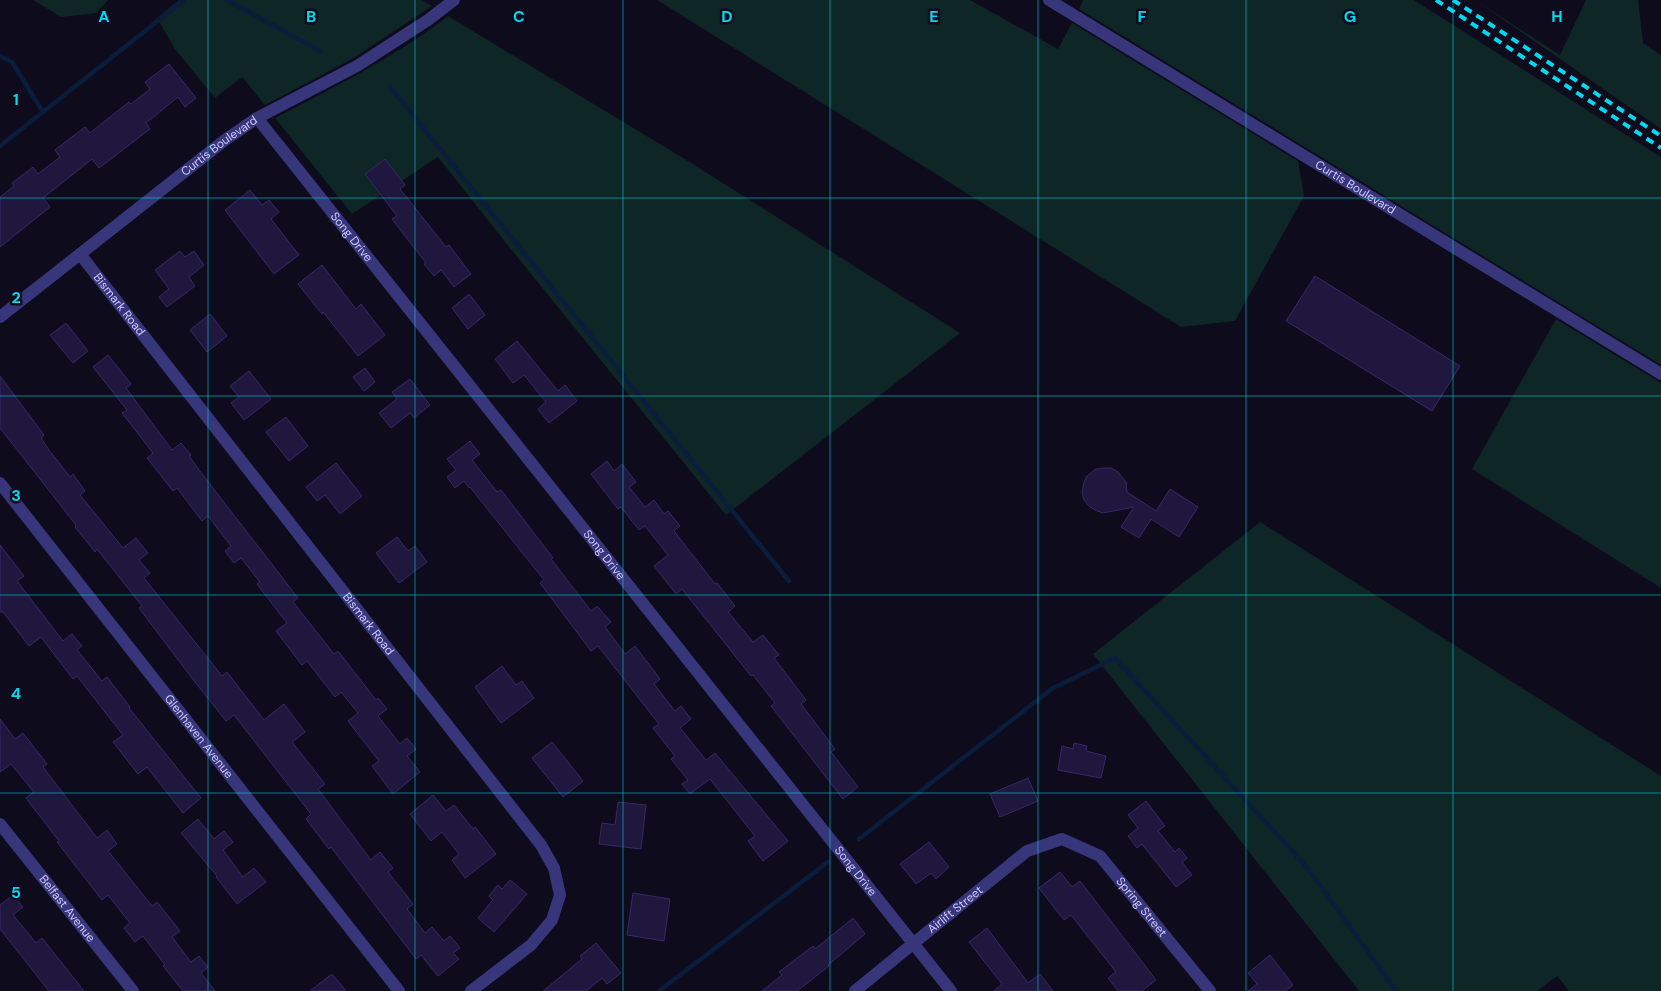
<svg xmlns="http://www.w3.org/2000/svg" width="1661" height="991" font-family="'DM Sans',sans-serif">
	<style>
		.green { fill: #0e2625 }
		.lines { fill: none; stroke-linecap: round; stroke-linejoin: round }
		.stream { stroke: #0a1d3c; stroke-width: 4.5 }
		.building { fill: #1f173d; stroke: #362969 }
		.minor { stroke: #38367b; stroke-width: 12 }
		.rail { stroke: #01daf0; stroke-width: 4; stroke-dasharray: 8 6; stroke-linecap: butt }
		.grid { fill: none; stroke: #01daf0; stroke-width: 1; stroke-opacity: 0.55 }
		.labels { text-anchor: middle; stroke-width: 5; stroke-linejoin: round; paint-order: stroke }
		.street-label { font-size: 12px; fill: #cdc7ff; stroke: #0e0b1c }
		.grid-label { font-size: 16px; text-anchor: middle; font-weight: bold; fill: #01daf0; stroke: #0e0b1c; stroke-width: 5; stroke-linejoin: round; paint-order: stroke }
	</style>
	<rect width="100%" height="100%" fill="#0e0b1c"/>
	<g class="green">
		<polygon points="33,0 108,0 96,13 61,17"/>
		<polygon points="179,0 422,0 432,6 352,59 265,105 242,77 215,98 175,49 157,18"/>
		<polygon points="657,0 970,0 1058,49 1072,23 1298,161 1304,196 1235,321 1181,327"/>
		<polygon points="1083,0 1414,0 1661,157 1661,365 1079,9"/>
		<polygon points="1475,0 1560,55 1586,0 1638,0 1643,43 1661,55 1661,129"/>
		<path d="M448,16L688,161L960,333L726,515L502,238L438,157L352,214L275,118C335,87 395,57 448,16Z"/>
		<polygon points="1556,319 1661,383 1661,588 1472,469"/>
		<polygon points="1260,522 1661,776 1661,991 1569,991 1557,976 1537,991 1359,991 1093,654"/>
	</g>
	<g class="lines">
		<g class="stream">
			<polyline points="227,0 320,51"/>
			<polyline points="0,56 12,62 43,112"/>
			<polyline points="390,87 789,581"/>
			<polyline points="0,146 184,0"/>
			<polyline points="859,839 1053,688 1115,658 1306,866 1396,991"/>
			<polyline points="659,991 828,862"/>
		</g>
	</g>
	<g class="building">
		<polygon points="169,64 196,98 185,107 178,97 146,123 150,129 99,168 92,159 43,198 50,207 0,247 0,197 14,186 12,183 33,167 38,174 60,157 55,150 85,127 90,133 129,102 131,104 150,89 145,82"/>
		<polygon points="385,159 405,185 400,189 446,247 449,245 471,274 454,287 441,270 434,276 424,264 426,263 392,219 397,216 365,174"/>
		<polygon points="250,190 262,205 269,200 279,212 271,219 299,255 274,274 225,210"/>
		<polygon points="180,251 185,257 194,251 204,265 189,277 195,286 167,307 159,297 169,289 155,270"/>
		<polygon points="322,265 356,309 361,304 385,335 358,356 323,312 322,314 298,284"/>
		<polygon points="1315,276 1460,366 1432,411 1286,321"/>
		<polygon points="469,294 485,315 468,329 452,308"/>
		<polygon points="210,314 227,336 207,352 190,330"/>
		<polygon points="66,323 88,351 73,363 50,335"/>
		<polygon points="517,341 558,391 565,385 577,401 549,423 538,409 546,402 524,375 513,383 495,359"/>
		<polygon points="108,355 131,384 126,388 172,450 181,443 191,455 189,456 199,470 298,598 293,602 334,654 338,651 376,700 378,698 387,709 378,716 400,744 407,738 416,749 407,756 420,772 393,794 372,766 379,761 348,721 358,713 341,692 335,697 307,661 302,665 276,631 287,623 257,584 260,582 241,558 234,563 225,551 231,546 208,516 202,521 177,488 173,491 147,458 153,453 122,413 127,410 93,367"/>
		<polygon points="365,368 375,382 364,391 353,377"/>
		<polygon points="249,371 271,399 244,420 231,403 239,397 230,386"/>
		<polygon points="0,376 44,435 41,438 49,450 70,477 73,474 85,491 80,495 123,548 136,538 148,553 139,560 150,573 144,578 222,676 227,672 264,720 284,704 305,732 292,742 325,784 318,789 371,860 380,852 393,868 388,872 413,904 407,909 425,933 432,927 444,941 450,936 460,948 453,953 459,959 438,976 421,955 416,959 331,847 329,849 306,819 311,814 234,715 226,721 195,682 139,608 142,606 97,549 95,552 75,527 76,525 0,428"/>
		<polygon points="410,379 430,405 414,418 410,413 391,428 379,413 397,399 392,392"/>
		<polygon points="286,417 308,446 289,461 266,432"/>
		<polygon points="470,441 480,454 472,460 497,492 501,490 553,558 551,559 591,611 597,606 611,622 605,627 625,654 635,646 660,679 654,684 675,711 681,706 691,719 680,728 706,760 715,753 788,841 763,861 748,841 755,836 710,779 690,794 682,784 688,780 671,759 675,756 653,728 659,724 598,646 591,651 540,583 544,580 470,487 469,488 464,481 455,488 447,477 456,470 447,459"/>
		<polygon points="607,461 614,471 622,464 636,482 629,487 645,507 654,500 664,514 668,511 680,526 674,531 715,584 717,583 735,606 728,612 753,642 763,635 779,655 774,658 806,700 801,704 835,749 831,752 858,787 843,799 771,706 775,703 753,675 751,676 682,589 676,594 654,566 668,555 645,526 639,530 621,507 618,509 591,474"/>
		<polygon points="336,463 362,496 340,514 325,495 317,501 306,487"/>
		<polygon points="1104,468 1111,468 1118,472 1126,482 1127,492 1156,511 1170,489 1198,507 1179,537 1151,519 1139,538 1121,527 1134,507 1103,513 1097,511 1090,507 1084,500 1082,493 1084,482 1087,476 1096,469"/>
		<polygon points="397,537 408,551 415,546 427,562 399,583 376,553"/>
		<polygon points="0,545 24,576 17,581 63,641 72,634 82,646 77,650 102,681 107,677 130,707 129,708 201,798 183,813 147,767 138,774 113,742 123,735 77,676 73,679 41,637 29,646 3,612 0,612"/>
		<polygon points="502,666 516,685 522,681 534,698 501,723 475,687"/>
		<polygon points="0,719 15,739 23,733 47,764 43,767 97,838 107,830 117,844 108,851 152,906 157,902 180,931 172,937 191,962 199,956 208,967 201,973 215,991 183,991 163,966 165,965 143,936 135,942 124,928 130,923 108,895 102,900 57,842 59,841 26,798 34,792 11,764 0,772"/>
		<polygon points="552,742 583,781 563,797 532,758"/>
		<polygon points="1074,743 1087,746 1086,751 1106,756 1101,778 1058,770 1062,746 1073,749"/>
		<polygon points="1028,778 1038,801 1000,817 990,794"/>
		<polygon points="433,795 446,811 454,805 473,829 475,827 496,854 465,878 452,860 459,854 442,832 431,841 410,814"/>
		<polygon points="1146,801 1165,826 1158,831 1175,852 1179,848 1187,858 1182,862 1192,875 1176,887 1142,844 1137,848 1128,836 1138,828 1128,815"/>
		<polygon points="618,802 646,805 641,849 599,844 602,823 615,825"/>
		<polygon points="198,819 214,839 224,831 233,842 223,850 243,877 254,868 266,882 237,904 216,877 217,876 181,833"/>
		<polygon points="929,842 949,867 936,879 931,873 916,884 900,864"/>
		<polygon points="1060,872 1072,887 1080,881 1156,980 1142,991 1118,991 1108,978 1116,972 1071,915 1064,920 1039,888"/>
		<polygon points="510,880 527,894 494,932 478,918 493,900 489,896 498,885 502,889"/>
		<polygon points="633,893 670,899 664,941 627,935"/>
		<polygon points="13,895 23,907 13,915 36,943 42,938 84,991 49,991 0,929 0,905"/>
		<polygon points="853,918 865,934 828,965 829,966 797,991 762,991 782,975 779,972 813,946 815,949"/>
		<polygon points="987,928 1028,983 1040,974 1053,991 994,991 1002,984 969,942"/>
		<polygon points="596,943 621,973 607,984 602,978 586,991 543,991 582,959 580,956"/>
		<polygon points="1270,955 1293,985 1285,991 1248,991 1257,984 1248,973"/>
		<polygon points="332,974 346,991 310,991"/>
	</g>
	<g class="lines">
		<g class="minor">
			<path id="s1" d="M1049,0L1661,374"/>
			<path id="s2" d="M257,118L951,991"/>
			<path id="s3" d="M80,254L541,845L554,868L560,895L552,920L531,945L471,991"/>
			<path id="s4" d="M0,317L225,140L257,118L357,66L428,20L454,0"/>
			<path id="s5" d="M0,483L399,991"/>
			<path id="s6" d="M0,824L133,991"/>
			<path id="s7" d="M855,991L1027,851L1062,839L1100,856L1210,991"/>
		</g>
		<g class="rail">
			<polyline points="1436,0 1661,148"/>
			<polyline points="1453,0 1661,136"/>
		</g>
	</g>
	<path class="grid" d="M208,0V991M415,0V991M623,0V991M830,0V991M1038,0V991M1246,0V991M1453,0V991M0,198H1661M0,396H1661M0,595H1661M0,793H1661"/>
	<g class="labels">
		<g class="street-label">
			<text dy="4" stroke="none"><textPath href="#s4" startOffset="278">Curtis Boulevard</textPath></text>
			<text dy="4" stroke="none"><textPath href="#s1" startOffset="359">Curtis Boulevard</textPath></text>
			<text dy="4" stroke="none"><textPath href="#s2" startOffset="152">Song Drive</textPath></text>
			<text dy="4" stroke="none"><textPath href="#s3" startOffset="64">Bismark Road</textPath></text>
			<text dy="4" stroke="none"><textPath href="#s2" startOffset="558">Song Drive</textPath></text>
			<text dy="4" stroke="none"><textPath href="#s3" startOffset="469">Bismark Road</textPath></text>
			<text dy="4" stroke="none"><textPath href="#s5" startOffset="322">Glenhaven Avenue</textPath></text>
			<text dy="4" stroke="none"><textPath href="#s2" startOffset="962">Song Drive</textPath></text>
			<text dy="4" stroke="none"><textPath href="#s7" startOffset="366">Spring Street</textPath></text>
			<text dy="4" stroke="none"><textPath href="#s6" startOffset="108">Belfast Avenue</textPath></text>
			<text dy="4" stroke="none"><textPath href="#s7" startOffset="129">Airlift Street</textPath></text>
		</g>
	</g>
	<g class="grid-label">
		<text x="104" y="22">A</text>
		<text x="311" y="22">B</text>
		<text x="519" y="22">C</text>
		<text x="727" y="22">D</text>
		<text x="934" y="22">E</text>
		<text x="1142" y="22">F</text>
		<text x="1350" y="22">G</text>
		<text x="1557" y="22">H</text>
		<text x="16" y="105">1</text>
		<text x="16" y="303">2</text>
		<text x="16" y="501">3</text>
		<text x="16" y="699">4</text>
		<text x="16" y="898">5</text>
	</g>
</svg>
